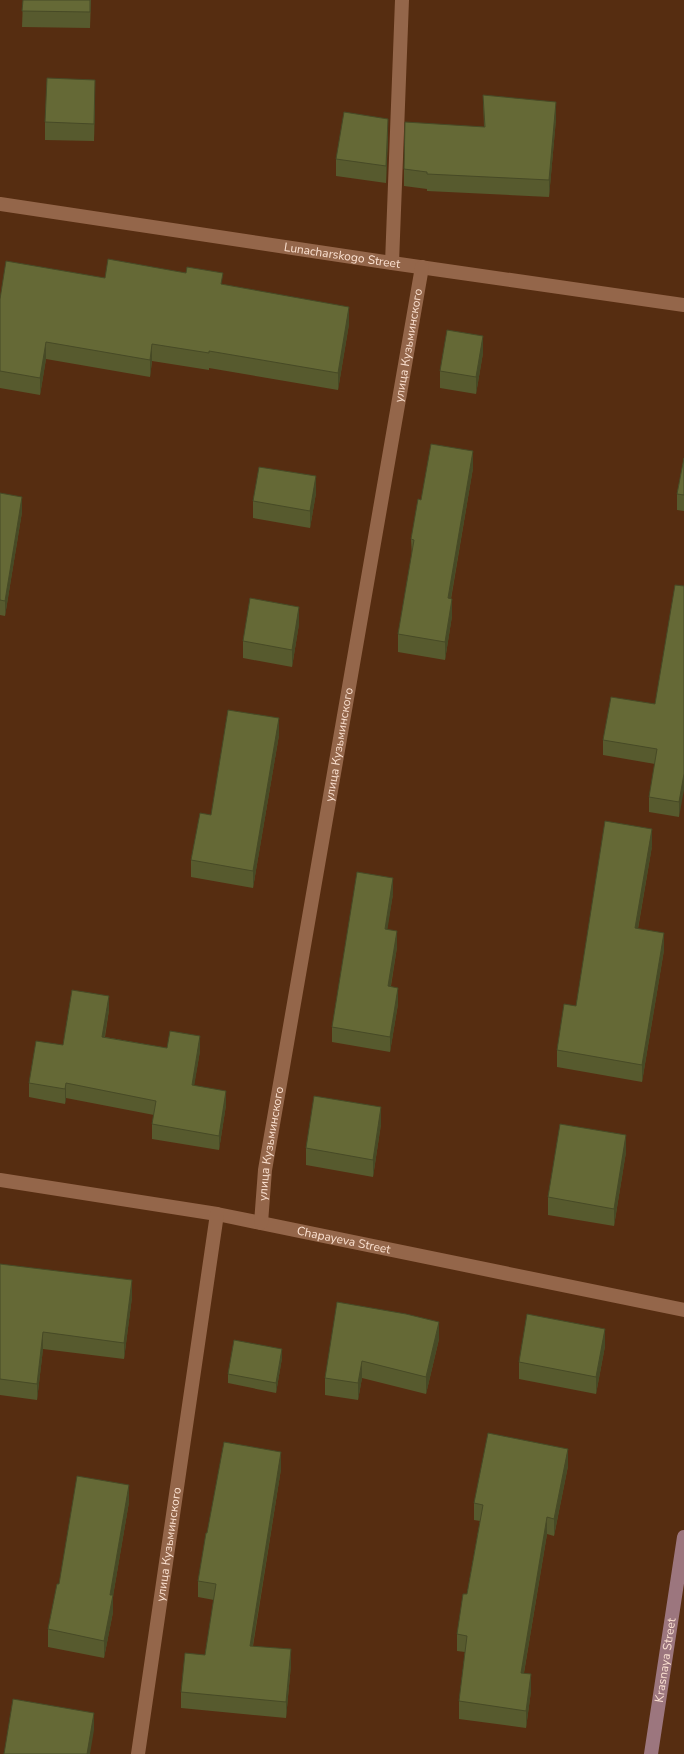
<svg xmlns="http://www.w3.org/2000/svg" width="684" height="1754" font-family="'Nunito Sans',sans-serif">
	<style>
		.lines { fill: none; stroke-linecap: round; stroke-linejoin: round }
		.minor { stroke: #94664a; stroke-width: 14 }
		.secondary { stroke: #9c767e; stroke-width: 14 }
		.wall { fill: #575a2e }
		.shaded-wall { fill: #474a26 }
		.building { fill: #656936; stroke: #474a26 }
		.labels { text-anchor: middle; stroke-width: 4; stroke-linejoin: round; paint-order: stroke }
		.street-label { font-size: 12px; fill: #fbe1d1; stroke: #4a2305 }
	</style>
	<rect width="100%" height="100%" fill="#562d11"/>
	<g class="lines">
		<g class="minor">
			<path id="s1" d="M0,204L392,263L684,305"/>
			<polyline points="392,263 402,0"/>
			<path id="s2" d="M0,1180L217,1214L684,1310"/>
			<path id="s3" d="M261,1223L265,1170L422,267"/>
			<path id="s4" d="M138,1754L217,1214"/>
		</g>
		<path class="secondary" id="s5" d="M651,1754L684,1537"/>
	</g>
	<g class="wall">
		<polygon points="23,0 91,0 90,28 22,27"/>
		<polygon points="483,95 556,119 549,197 427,191 427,189 404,186 404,169 484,127"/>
		<polygon points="95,97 94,141 45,140 45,122"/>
		<polygon points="388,136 386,183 336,176 336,159"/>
		<polygon points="105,278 223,285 349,324 338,390 209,368 209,370 152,361 150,377 46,359 40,395 0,388 0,299"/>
		<polygon points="483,353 476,394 440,388 440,371"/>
		<polygon points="684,458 684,511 677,510 677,494"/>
		<polygon points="473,468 451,599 452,616 445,660 398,652 398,634 412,557 411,539 421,500"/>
		<polygon points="0,493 22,512 5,616 0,615"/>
		<polygon points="316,493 310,528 253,518 253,501"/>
		<polygon points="684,586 679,817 649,812 649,797 655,764 603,755 603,740 655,704"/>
		<polygon points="299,624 292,667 243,658 243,641"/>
		<polygon points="279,735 253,888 191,877 191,860 211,815"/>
		<polygon points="652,846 638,929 664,950 642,1082 557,1067 557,1050 576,1006"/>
		<polygon points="393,894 387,929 397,947 391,986 398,1004 390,1052 332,1042 332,1027"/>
		<polygon points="109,1010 105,1037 167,1048 200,1051 194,1085 226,1105 219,1150 152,1139 152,1124 154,1115 66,1098 65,1104 29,1097 29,1083 63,1045"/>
		<polygon points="381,1124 373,1177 306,1165 306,1148"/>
		<polygon points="626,1152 614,1226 548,1215 548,1197"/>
		<polygon points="0,1264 132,1297 124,1359 43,1349 37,1400 0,1395"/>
		<polygon points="439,1322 439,1339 426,1394 362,1378 358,1400 325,1395 325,1378"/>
		<polygon points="605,1346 596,1394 519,1379 519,1362"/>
		<polygon points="282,1358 276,1393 228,1383 228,1374"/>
		<polygon points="568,1466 554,1536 547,1534 524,1673 531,1691 526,1728 459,1719 459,1701 465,1652 457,1651 457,1634 467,1594 480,1521 474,1520 474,1503"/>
		<polygon points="281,1469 253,1646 291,1665 286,1718 181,1708 181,1692 205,1655 214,1600 198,1597 198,1581 207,1533"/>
		<polygon points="129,1502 113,1596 113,1612 104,1658 48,1647 48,1629 59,1584"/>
	</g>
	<g class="shaded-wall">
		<polygon points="95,80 95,97 94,141 94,124"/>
		<polygon points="556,102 556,119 549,197 549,180"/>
		<polygon points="388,119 388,136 386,183 386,166"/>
		<polygon points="349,307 349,324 338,390 338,373"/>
		<polygon points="483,336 483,353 476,394 476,377"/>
		<polygon points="46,342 46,359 40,395 40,378"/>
		<polygon points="152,344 152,361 150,377 150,360"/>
		<polygon points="473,451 473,468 448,615 448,598"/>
		<polygon points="316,476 316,493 310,528 310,511"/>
		<polygon points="22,497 22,512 5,616 5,601"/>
		<polygon points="452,599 452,616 445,660 445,642"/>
		<polygon points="299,607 299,624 292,667 292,650"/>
		<polygon points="279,718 279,735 253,888 253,871"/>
		<polygon points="684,774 684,790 679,817 679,802"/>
		<polygon points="652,829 652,846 635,945 635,928"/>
		<polygon points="393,878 393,894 385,945 385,929"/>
		<polygon points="397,931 397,947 388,1002 388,986"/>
		<polygon points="664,933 664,950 642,1082 642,1065"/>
		<polygon points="398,988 398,1004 390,1052 390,1037"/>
		<polygon points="109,996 109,1010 102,1051 102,1037"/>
		<polygon points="200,1036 200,1051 192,1099 192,1085"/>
		<polygon points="66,1083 66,1098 65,1104 65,1089"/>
		<polygon points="226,1091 226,1105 219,1150 219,1136"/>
		<polygon points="381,1107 381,1124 373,1177 373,1160"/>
		<polygon points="626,1135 626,1152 614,1226 614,1209"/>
		<polygon points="132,1280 132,1297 124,1359 124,1343"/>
		<polygon points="439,1322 439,1339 426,1394 426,1377"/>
		<polygon points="605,1329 605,1346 596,1394 596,1377"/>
		<polygon points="43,1332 43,1349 37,1400 37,1384"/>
		<polygon points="282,1349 282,1358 276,1393 276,1383"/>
		<polygon points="362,1361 362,1378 358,1400 358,1383"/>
		<polygon points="568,1449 568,1466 554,1536 554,1519"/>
		<polygon points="281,1452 281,1469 250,1662 250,1646"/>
		<polygon points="129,1485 129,1502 113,1596 113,1612 104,1658 104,1641 110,1595"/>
		<polygon points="547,1517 547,1534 521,1690 521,1673"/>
		<polygon points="291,1649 291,1665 286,1718 286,1702"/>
		<polygon points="531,1674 531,1691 526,1728 526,1711"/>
		<polygon points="94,1713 94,1730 90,1754 87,1754"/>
	</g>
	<g class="building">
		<polygon points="23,0 90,0 90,12 22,11"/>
		<polygon points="47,78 95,80 94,124 45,122"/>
		<polygon points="483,95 556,102 549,180 427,174 427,172 404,169 405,122 485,127"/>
		<polygon points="344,112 388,119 386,166 336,159"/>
		<polygon points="108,259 186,273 187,267 223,273 221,284 349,307 338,373 209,351 209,353 152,344 150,360 46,342 40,378 0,371 0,299 6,261 105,278"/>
		<polygon points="447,330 483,336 476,377 440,371"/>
		<polygon points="431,444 473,451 448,598 452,599 445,642 398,634 414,540 411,539 418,499 421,500"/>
		<polygon points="684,458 684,495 677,494"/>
		<polygon points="259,467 316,476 310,511 253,501"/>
		<polygon points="0,493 22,497 5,601 0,600"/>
		<polygon points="675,585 684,586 684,774 679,802 649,797 657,749 603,740 611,697 655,704"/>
		<polygon points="250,598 299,607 292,650 243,641"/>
		<polygon points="228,710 279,718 253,871 191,860 200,813 211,815"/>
		<polygon points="605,821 652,829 635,928 664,933 642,1065 557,1050 564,1004 576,1006"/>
		<polygon points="357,872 393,878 385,929 397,931 388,986 398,988 390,1037 332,1027"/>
		<polygon points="72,990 109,996 102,1037 167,1048 170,1031 200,1036 192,1085 226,1091 219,1136 152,1124 156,1101 66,1083 65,1089 29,1083 36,1041 63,1045"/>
		<polygon points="314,1096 381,1107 373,1160 306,1148"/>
		<polygon points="560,1124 626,1135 614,1209 548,1197"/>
		<polygon points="0,1264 132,1280 124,1343 43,1332 37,1384 0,1379"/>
		<polygon points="337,1302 406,1314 439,1322 426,1377 362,1361 358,1383 325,1378"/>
		<polygon points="527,1314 605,1329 596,1377 519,1362"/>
		<polygon points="234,1340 282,1349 276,1383 228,1374"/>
		<polygon points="488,1433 568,1449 554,1519 547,1517 521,1673 531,1674 526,1711 459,1701 467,1636 457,1634 463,1594 467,1594 483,1505 474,1503"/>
		<polygon points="224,1442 281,1452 250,1646 291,1649 286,1702 181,1692 185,1653 205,1655 216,1584 198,1581 206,1533 207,1533"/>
		<polygon points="77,1476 129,1485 110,1595 113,1595 104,1641 48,1629 57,1584 59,1584"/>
		<polygon points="13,1699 94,1713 87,1754 4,1754"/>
	</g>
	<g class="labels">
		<g class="street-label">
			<text dy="4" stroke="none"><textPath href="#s1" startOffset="346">Lunacharskogo Street</textPath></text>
			<text dy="4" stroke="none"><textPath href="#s3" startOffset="890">улица Кузьминского</textPath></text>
			<text dy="4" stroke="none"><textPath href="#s3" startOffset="485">улица Кузьминского</textPath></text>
			<text dy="4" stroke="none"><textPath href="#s3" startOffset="80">улица Кузьминского</textPath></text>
			<text dy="4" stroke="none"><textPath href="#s2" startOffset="349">Chapayeva Street</textPath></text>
			<text dy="4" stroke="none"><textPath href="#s4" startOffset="212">улица Кузьминского</textPath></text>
			<text dy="4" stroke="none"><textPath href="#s5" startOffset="95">Krasnaya Street</textPath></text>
		</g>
	</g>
</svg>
